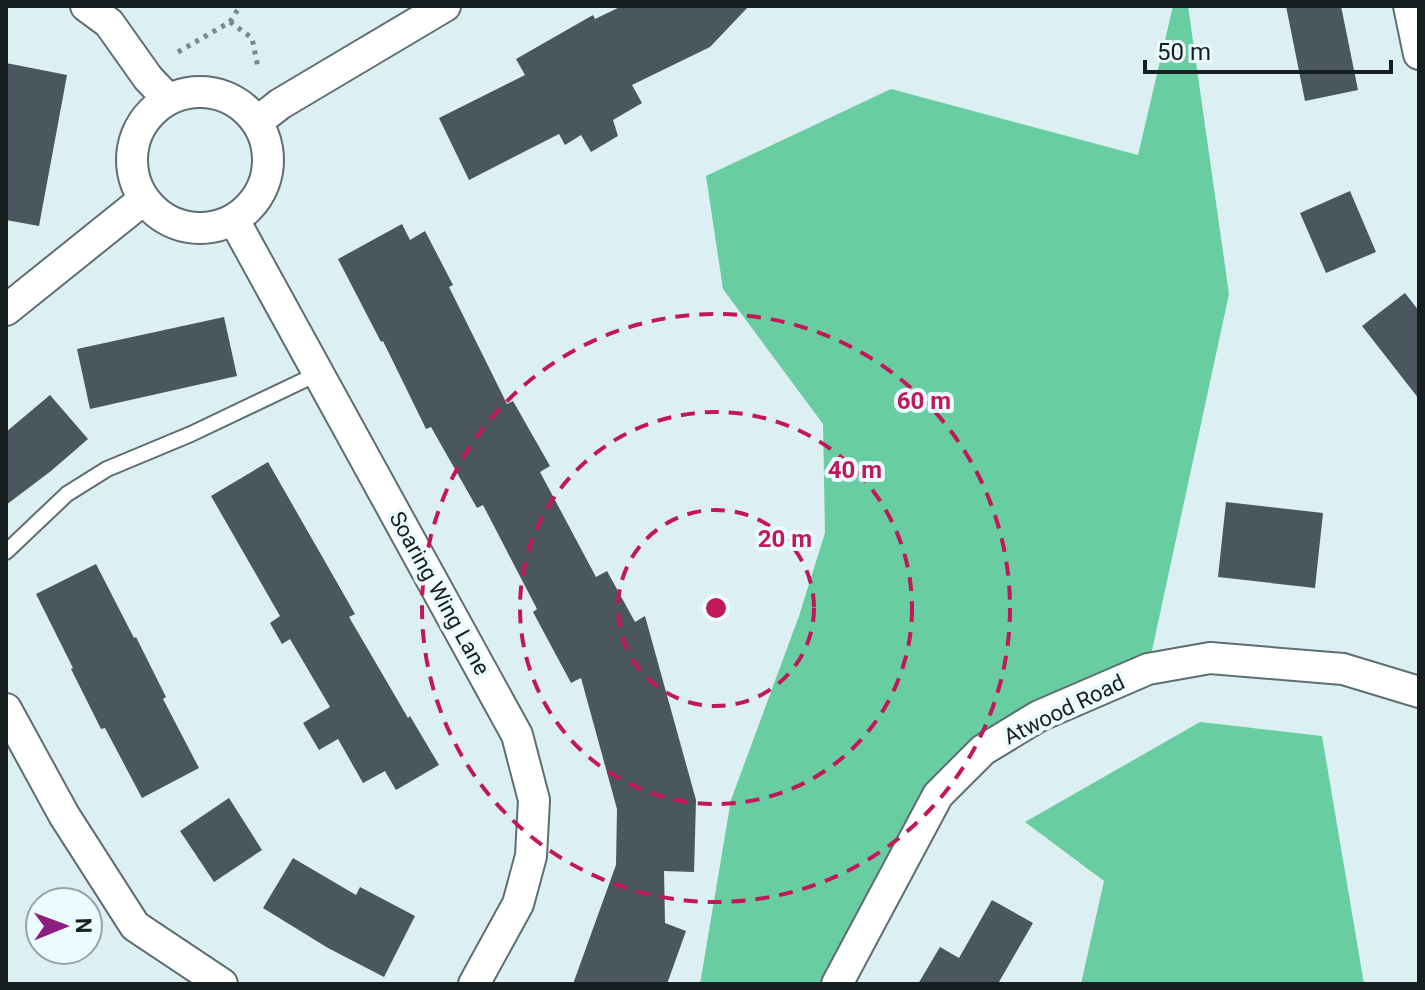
<svg xmlns="http://www.w3.org/2000/svg" width="1425" height="990" font-family="Roboto,sans-serif">
	<style>
		.forest { fill: #68cda0 }
		.building { fill: #4a575e }
		.lines { fill: none; stroke-linecap: round; stroke-linejoin: round }
		.service-casing { stroke: #5e6e71; stroke-width: 18 }
		.minor-casing { stroke: #5e6e71; stroke-width: 34 }
		.path { stroke: #7b888a; stroke-width: 5; stroke-dasharray: 4 6; stroke-linecap: butt }
		.service { stroke: #fff; stroke-width: 14 }
		.minor { stroke: #fff; stroke-width: 30 }
		.ring { fill: none; stroke: #c2185b; stroke-width: 4; stroke-dasharray: 14 10 }
		.labels { text-anchor: middle; stroke-width: 8; stroke-linejoin: round; paint-order: stroke }
		.street-label { font-size: 22px; fill: #171e1f; stroke: #ecfbfe }
		.centre { fill: #c2185b; stroke: #ecfbfe; stroke-width: 4 }
		.ring-label { font-size: 24px; text-anchor: middle; font-weight: bold; fill: #c2185b; stroke: #ecfbfe; stroke-width: 8; stroke-linejoin: round; paint-order: stroke }
	</style>
	<rect width="100%" height="100%" fill="#dceff2"/>
	<g class="forest">
		<polygon points="1173,6 1188,6 1229,294 1148,669 1039,716 938,795 821,984 700,984 731,800 799,616 825,533 823,424 723,289 706,176 891,89 1138,155"/>
		<polygon points="1200,722 1322,736 1364,984 1081,984 1104,881 1025,822"/>
	</g>
	<g class="building">
		<polygon points="622,6 749,6 710,47 632,85 642,103 613,120 618,136 591,152 581,135 565,145 559,134 469,180 439,118 525,75 516,59 593,15 595,19"/>
		<polygon points="1286,6 1341,6 1358,90 1305,101"/>
		<polygon points="6,63 67,75 39,226 6,220"/>
		<polygon points="1350,191 1376,252 1326,273 1300,213"/>
		<polygon points="402,224 410,240 425,231 453,285 449,287 507,404 513,401 550,466 540,472 596,577 607,571 635,622 645,616 696,800 694,872 664,871 665,923 686,931 667,984 573,984 616,865 617,809 581,678 571,683 533,612 537,609 483,505 477,508 431,427 426,429 383,341 381,342 338,259"/>
		<polygon points="1405,293 1419,311 1419,399 1362,326"/>
		<polygon points="224,317 237,376 90,409 77,349"/>
		<polygon points="50,395 88,439 51,471 6,505 6,432"/>
		<polygon points="268,462 355,614 349,617 408,718 410,716 439,765 396,790 385,771 363,783 338,739 319,750 303,723 330,707 290,639 282,644 270,623 280,616 211,496"/>
		<polygon points="1226,502 1323,513 1315,588 1218,577"/>
		<polygon points="96,564 134,638 136,637 166,697 163,699 199,768 142,798 105,728 101,729 71,669 73,668 36,594"/>
		<polygon points="229,798 262,850 214,882 180,831"/>
		<polygon points="293,858 356,895 360,887 415,916 384,977 328,948 263,908"/>
		<polygon points="992,900 1033,923 999,982 1002,984 918,984 940,947 959,958"/>
	</g>
	<g class="lines">
		<defs>
			<polyline id="service" points="6,552 67,494 107,469 191,434 319,373"/>
			<g id="minor">
				<polyline points="86,6 109,23 148,78 168,99"/>
				<polyline points="1409,6 1419,54"/>
				<circle cx="200" cy="160" r="68"/>
				<polyline points="257,122 280,104 445,6"/>
				<polyline points="234,220 517,735 534,800 531,856 518,904 474,984"/>
				<polyline points="6,310 143,200"/>
				<polyline points="6,709 64,815 135,926 222,984"/>
				<polyline points="837,984 938,795 983,750 1039,716 1148,669 1210,658 1343,669 1419,692"/>
			</g>
		</defs>
		<use href="#service" class="service-casing"/>
		<use href="#minor" class="minor-casing"/>
		<g class="path">
			<polyline points="230,22 252,38 258,68"/>
			<polyline points="178,52 230,22 240,6"/>
		</g>
		<use href="#service" class="service"/>
		<use href="#minor" class="minor"/>
	</g>
	<g class="ring">
		<circle cx="716" cy="608" r="98"/>
		<circle cx="716" cy="608" r="196"/>
		<circle cx="716" cy="608" r="294"/>
	</g>
	<g class="labels">
		<g class="street-label">
			<text transform="translate(440 593) rotate(61)" y="8">Soaring Wing Lane</text>
			<text transform="translate(1064 709) rotate(-26)" y="8">Atwood Road</text>
		</g>
	</g>
	<circle cx="716" cy="608" r="12" class="centre"/>
	<g class="ring-label">
		<text x="924" y="409">60 m</text>
		<text x="855" y="478">40 m</text>
		<text x="785" y="547">20 m</text>
	</g>
	<rect width="1425" height="990" fill="none" stroke="#171e1f" stroke-width="16"/>
	<g transform="translate(64 926) rotate(89)"><circle r="38" fill="#ecfbfe" stroke="#97a3a5" stroke-width="2"/>
	<path d="M0-6L14 30L0 20L-14 30Z" fill="#8c1e81"/>
	<text y="-12" font-size="22" font-weight="bold" text-anchor="middle" fill="#171e1f">N</text>
	</g>
	<path d="M1145 60v12h246v-12" fill="none" stroke="#171e1f" stroke-width="4"/>
	<text x="1157" y="60" font-size="24" fill="#171e1f" stroke="#ecfbfe" stroke-width="6" paint-order="stroke">50 m</text>
</svg>
